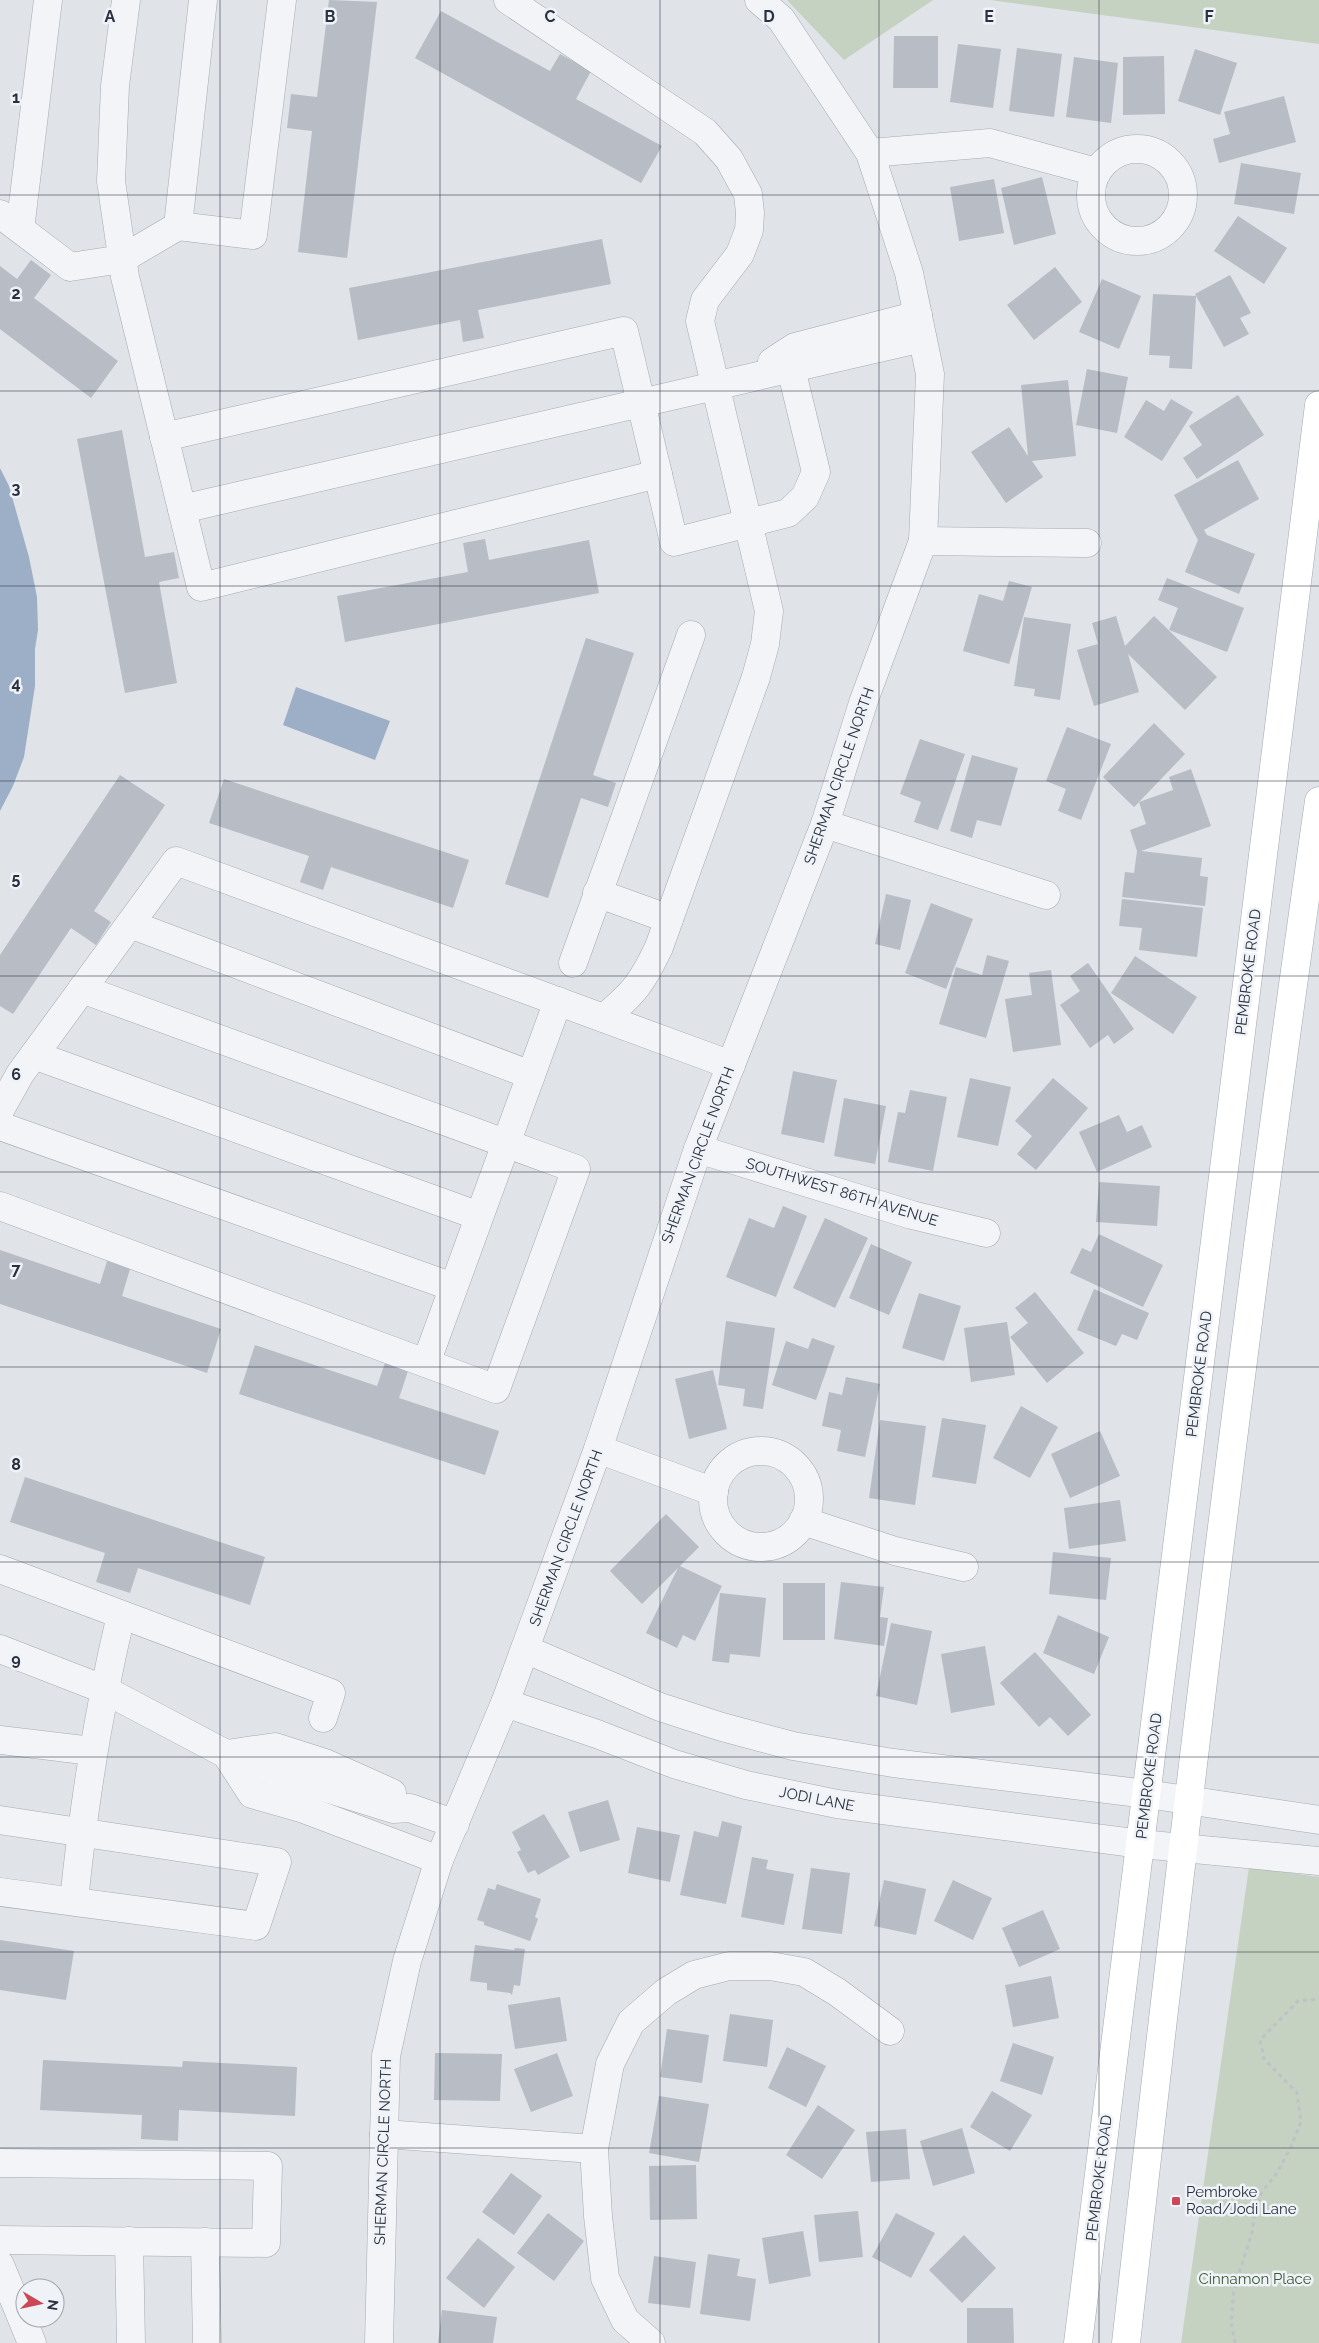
<svg xmlns="http://www.w3.org/2000/svg" width="1319" height="2343" font-family="Raleway,sans-serif">
	<style>
		.green { fill: #c5d2c1 }
		.water { fill: #9cafc7 }
		.building { fill: #b7bcc5 }
		.lines { fill: none; stroke-linecap: round; stroke-linejoin: round }
		.minor-casing { stroke: #a5aab2; stroke-width: 29 }
		.major-casing { stroke: #9fa7b4; stroke-width: 29 }
		.path { stroke: #bec1c7; stroke-width: 3; stroke-dasharray: 4 4; stroke-linecap: butt }
		.minor { stroke: #f2f4f7; stroke-width: 28 }
		.major { stroke: #fff; stroke-width: 28 }
		.grid { fill: none; stroke: #29303f; stroke-width: 1; stroke-opacity: 0.55 }
		.poi-dot { fill: #ca4857; stroke: #eff2f6; stroke-width: 2 }
		.labels { text-anchor: middle; stroke-width: 5; stroke-linejoin: round; paint-order: stroke }
		.street-label { font-size: 15px; fill: #29303f; stroke: #eff2f6 }
		.poi-label { font-size: 15px; fill: #29303f; stroke: #eff2f6; text-anchor: start }
		.park-label { font-size: 15px; fill: #3c5a37; stroke: #eff2f6 }
		.grid-label { font-size: 16px; text-anchor: middle; font-weight: bold; fill: #29303f; stroke: #eff2f6; stroke-width: 5; stroke-linejoin: round; paint-order: stroke }
	</style>
	<rect width="100%" height="100%" fill="#e0e3e8"/>
	<g class="green">
		<polygon points="787,0 933,0 844,60"/>
		<polygon points="990,0 1319,0 1319,44"/>
		<polygon points="1249,1867 1319,1877 1319,2343 1181,2343"/>
	</g>
	<g class="water">
		<polygon points="0,468 9,486 29,557 37,597 38,630 35,649 35,686 24,757 13,786 0,811"/>
		<polygon points="296,687 390,721 375,760 283,725"/>
	</g>
	<g class="building">
		<polygon points="329,0 377,2 347,258 298,252 312,131 287,128 291,94 317,97"/>
		<polygon points="441,11 550,71 560,54 591,71 576,99 662,146 641,183 415,58"/>
		<polygon points="894,36 938,36 938,88 893,88"/>
		<polygon points="958,44 1001,49 993,108 950,102"/>
		<polygon points="1017,48 1062,54 1054,117 1009,111"/>
		<polygon points="1195,49 1237,63 1220,115 1178,101"/>
		<polygon points="1164,56 1165,114 1123,115 1123,57"/>
		<polygon points="1074,57 1118,63 1111,123 1066,117"/>
		<polygon points="1284,96 1296,142 1219,163 1213,139 1230,134 1224,112"/>
		<polygon points="1241,163 1301,173 1294,214 1234,204"/>
		<polygon points="1042,177 1056,234 1014,245 1001,188"/>
		<polygon points="994,179 1004,233 959,241 950,187"/>
		<polygon points="1238,216 1287,248 1264,284 1214,251"/>
		<polygon points="602,239 611,284 478,310 484,338 463,342 460,320 358,340 349,288"/>
		<polygon points="31,260 51,275 34,298 118,361 91,398 0,329 0,266 17,279"/>
		<polygon points="1055,267 1082,302 1034,340 1007,305"/>
		<polygon points="1230,275 1251,313 1240,318 1249,334 1224,347 1195,294"/>
		<polygon points="1102,279 1141,296 1119,349 1079,332"/>
		<polygon points="1153,294 1196,296 1192,369 1169,368 1170,356 1149,355"/>
		<polygon points="1087,369 1128,377 1117,433 1076,425"/>
		<polygon points="1068,380 1076,456 1032,461 1043,477 1006,503 971,452 1009,427 1028,456 1021,385"/>
		<polygon points="1238,395 1264,435 1197,479 1183,458 1202,445 1189,426"/>
		<polygon points="1171,399 1193,412 1162,461 1124,437 1146,400 1164,411"/>
		<polygon points="122,430 145,557 174,552 179,578 159,582 177,683 125,693 77,439"/>
		<polygon points="1238,460 1259,499 1204,530 1207,535 1255,554 1239,594 1185,572 1198,540 1174,495"/>
		<polygon points="485,539 489,560 589,540 599,593 345,642 337,596 468,572 463,543"/>
		<polygon points="1167,578 1244,608 1227,652 1169,630 1178,608 1158,600"/>
		<polygon points="1009,581 1032,587 1009,664 963,651 979,594 1003,601"/>
		<polygon points="1116,616 1125,646 1154,616 1217,677 1185,710 1128,654 1139,692 1094,706 1077,650 1098,644 1092,623"/>
		<polygon points="1024,617 1071,624 1060,700 1034,696 1035,689 1014,686"/>
		<polygon points="586,638 634,653 593,775 616,783 608,807 581,798 548,898 505,884"/>
		<polygon points="1154,723 1185,754 1139,802 1173,790 1169,777 1191,769 1211,826 1141,851 1202,858 1200,876 1208,877 1205,906 1122,897 1125,872 1134,873 1137,851 1130,830 1146,824 1139,802 1134,807 1103,777"/>
		<polygon points="1067,727 1111,744 1081,820 1058,811 1066,789 1046,781"/>
		<polygon points="920,739 965,754 938,830 914,822 921,802 900,794"/>
		<polygon points="972,755 1018,768 1001,826 977,820 972,838 950,831"/>
		<polygon points="120,775 165,805 94,911 111,922 96,945 71,928 13,1014 0,1006 0,955"/>
		<polygon points="224,779 469,860 453,908 331,867 323,890 300,882 309,856 209,823"/>
		<polygon points="886,894 911,900 900,950 875,944"/>
		<polygon points="1122,899 1203,908 1197,957 1139,950 1142,928 1119,926"/>
		<polygon points="931,903 973,919 946,989 905,973"/>
		<polygon points="987,955 1009,961 986,1038 939,1024 956,967 982,975"/>
		<polygon points="1135,956 1197,997 1173,1034 1111,993"/>
		<polygon points="1088,963 1134,1029 1114,1044 1108,1035 1090,1048 1060,1005 1080,991 1070,976"/>
		<polygon points="1051,970 1061,1045 1013,1052 1005,999 1032,995 1029,973"/>
		<polygon points="793,1071 837,1080 824,1143 781,1134"/>
		<polygon points="970,1078 1011,1087 998,1146 957,1137"/>
		<polygon points="1053,1078 1088,1108 1036,1170 1017,1154 1032,1136 1015,1121"/>
		<polygon points="910,1090 947,1097 933,1171 888,1162 898,1112 905,1113"/>
		<polygon points="844,1098 886,1106 875,1164 834,1156"/>
		<polygon points="1119,1115 1127,1132 1142,1125 1152,1147 1097,1172 1079,1132"/>
		<polygon points="1099,1182 1160,1186 1157,1226 1096,1222"/>
		<polygon points="783,1206 807,1216 776,1297 726,1277 749,1218 774,1228"/>
		<polygon points="825,1218 868,1238 835,1308 793,1288"/>
		<polygon points="1099,1234 1163,1265 1143,1307 1070,1273 1082,1248 1091,1252"/>
		<polygon points="871,1244 912,1262 889,1315 849,1298"/>
		<polygon points="0,1250 100,1284 107,1261 130,1269 122,1296 221,1329 207,1373 0,1304"/>
		<polygon points="1094,1289 1149,1313 1137,1340 1122,1334 1116,1346 1077,1330"/>
		<polygon points="1035,1292 1084,1353 1047,1383 1010,1337 1028,1323 1015,1308"/>
		<polygon points="919,1293 961,1306 944,1361 902,1348"/>
		<polygon points="726,1321 775,1328 763,1409 743,1406 745,1389 718,1385"/>
		<polygon points="1007,1322 1015,1375 971,1382 964,1328"/>
		<polygon points="812,1338 835,1346 816,1400 772,1385 786,1341 808,1349"/>
		<polygon points="255,1345 377,1386 385,1363 408,1371 399,1398 499,1431 485,1475 239,1394"/>
		<polygon points="713,1370 727,1429 689,1439 675,1379"/>
		<polygon points="846,1377 880,1384 865,1457 837,1451 841,1430 822,1426 829,1392 842,1395"/>
		<polygon points="1021,1406 1058,1427 1030,1478 993,1458"/>
		<polygon points="942,1418 986,1425 976,1484 932,1477"/>
		<polygon points="880,1420 926,1426 915,1505 869,1498"/>
		<polygon points="1100,1431 1120,1476 1070,1498 1051,1454"/>
		<polygon points="25,1477 265,1557 250,1605 138,1568 130,1593 96,1582 105,1553 10,1522"/>
		<polygon points="1120,1500 1126,1541 1069,1549 1064,1508"/>
		<polygon points="666,1514 699,1547 680,1566 722,1586 695,1641 683,1635 677,1648 646,1633 678,1568 642,1604 610,1571"/>
		<polygon points="1053,1552 1111,1558 1106,1600 1049,1594"/>
		<polygon points="841,1582 884,1587 880,1617 888,1618 884,1646 834,1639"/>
		<rect x="783" y="1583" width="42" height="57"/>
		<polygon points="720,1593 766,1598 760,1657 730,1654 729,1663 712,1661"/>
		<polygon points="1058,1615 1109,1637 1094,1674 1043,1653"/>
		<polygon points="891,1623 932,1631 917,1705 876,1696"/>
		<polygon points="985,1646 995,1705 951,1713 941,1654"/>
		<polygon points="1035,1652 1091,1715 1068,1736 1050,1717 1039,1727 1000,1683"/>
		<polygon points="608,1800 620,1840 580,1852 568,1812"/>
		<polygon points="544,1814 570,1857 538,1875 535,1870 528,1873 517,1852 521,1850 512,1832"/>
		<polygon points="722,1821 742,1826 726,1904 680,1895 694,1831 718,1837"/>
		<polygon points="637,1827 680,1835 670,1882 628,1873"/>
		<polygon points="752,1857 768,1860 766,1869 794,1874 784,1925 741,1917"/>
		<polygon points="811,1868 850,1873 842,1934 802,1929"/>
		<polygon points="884,1880 926,1889 916,1935 874,1926"/>
		<polygon points="953,1880 992,1898 973,1940 934,1921"/>
		<polygon points="497,1884 541,1899 535,1917 538,1919 530,1941 484,1925 484,1922 477,1920 488,1888 495,1890"/>
		<polygon points="1043,1910 1060,1949 1019,1967 1002,1928"/>
		<polygon points="0,1940 74,1951 66,2000 0,1990"/>
		<polygon points="475,1945 514,1950 515,1948 525,1949 520,1986 514,1985 512,1995 510,1993 487,1990 487,1983 470,1981"/>
		<polygon points="1051,1976 1059,2018 1013,2027 1005,1985"/>
		<polygon points="560,1997 567,2041 515,2049 508,2005"/>
		<polygon points="730,2014 773,2020 767,2067 723,2061"/>
		<polygon points="667,2029 709,2035 702,2083 660,2077"/>
		<polygon points="1013,2043 1054,2057 1042,2095 1000,2081"/>
		<polygon points="787,2047 826,2066 806,2107 768,2088"/>
		<polygon points="435,2053 502,2054 500,2101 434,2100"/>
		<polygon points="557,2053 573,2096 531,2112 514,2069"/>
		<polygon points="43,2060 182,2067 183,2061 297,2067 295,2116 179,2110 178,2141 141,2139 142,2115 40,2110"/>
		<polygon points="992,2091 1032,2115 1010,2151 970,2127"/>
		<polygon points="659,2096 709,2104 699,2162 649,2153"/>
		<polygon points="818,2105 855,2130 822,2179 786,2155"/>
		<polygon points="962,2128 975,2173 933,2186 920,2141"/>
		<polygon points="906,2129 910,2179 871,2182 866,2132"/>
		<polygon points="696,2165 697,2219 650,2220 649,2166"/>
		<polygon points="511,2173 542,2196 514,2235 482,2212"/>
		<polygon points="858,2211 863,2257 819,2262 814,2215"/>
		<polygon points="548,2213 584,2241 554,2281 517,2253"/>
		<polygon points="896,2213 935,2233 911,2278 872,2257"/>
		<polygon points="803,2231 811,2276 769,2284 762,2238"/>
		<polygon points="964,2235 996,2268 962,2303 929,2270"/>
		<polygon points="478,2238 515,2267 484,2308 446,2278"/>
		<polygon points="708,2254 740,2259 737,2276 756,2279 750,2321 700,2314"/>
		<polygon points="654,2256 696,2262 690,2308 648,2303"/>
		<polygon points="967,2308 1013,2308 1014,2343 967,2343"/>
		<polygon points="442,2310 497,2317 493,2343 438,2343"/>
	</g>
	<g class="lines">
		<defs>
			<g id="minor">
				<polyline points="126,0 115,86 111,181 125,277 201,587 658,474"/>
				<path d="M508,0L705,132L729,159L748,194L750,213L749,230L740,254L705,300L700,321L769,611L765,644L756,677L659,947C642,983 634,993 604,1018"/>
				<circle cx="1137" cy="195" r="46"/>
				<polyline points="870,153 990,143 1096,172"/>
				<polyline points="0,214 70,267 122,259 178,226 253,235 282,0"/>
				<polyline points="178,226 203,0"/>
				<polyline points="20,229 48,0"/>
				<polyline points="772,362 795,347 918,315"/>
				<polyline points="164,437 624,331 674,542 788,513 805,497 816,472 787,352"/>
				<polyline points="182,509 922,338"/>
				<polyline points="923,541 1087,543"/>
				<polyline points="825,824 1046,895"/>
				<polyline points="597,893 669,919"/>
				<polyline points="130,924 531,1075"/>
				<polyline points="573,963 691,635"/>
				<polyline points="34,1055 479,1216"/>
				<polyline points="0,1110 20,1074 176,861 731,1065"/>
				<polyline points="0,1126 453,1287"/>
				<polyline points="698,1149 912,1215 986,1233"/>
				<polyline points="0,1206 496,1389 576,1169 82,989"/>
				<polyline points="426,1363 558,1001"/>
				<polyline points="598,1449 714,1492"/>
				<circle cx="761" cy="1499" r="48"/>
				<polyline points="803,1521 895,1551 964,1567"/>
				<polyline points="0,1569 331,1693 323,1718"/>
				<polyline points="0,1649 103,1689 226,1754 265,1769 393,1809 410,1808 455,1824"/>
				<polyline points="525,1649 660,1707 722,1727 793,1746 893,1763 1147,1794 1319,1820"/>
				<polyline points="505,1703 597,1734 674,1764 746,1785 837,1804 1141,1844 1319,1861"/>
				<polyline points="0,1740 92,1751"/>
				<polyline points="226,1754 252,1794 301,1808 439,1860"/>
				<polyline points="227,1754 275,1747 325,1763 392,1793"/>
				<polyline points="0,1820 277,1862 256,1926 0,1892"/>
				<path d="M74,1901C84,1801 98,1712 121,1615"/>
				<polyline points="384,2134 594,2149"/>
				<polyline points="0,2163 268,2166 266,2243 0,2240"/>
				<polyline points="129,2241 131,2343"/>
				<polyline points="205,2242 207,2343"/>
				<polyline points="0,2265 32,2343"/>
				<polyline points="379,2343 386,2056 407,1961 439,1860 505,1703 598,1449 698,1149 825,824 864,700 923,541 930,374 909,273 870,153 781,19 759,0"/>
				<polyline points="651,2343 625,2320 605,2278 598,2216 594,2149 610,2064 631,2022 666,1992 694,1975 729,1966 770,1966 804,1972 837,1992 890,2031"/>
			</g>
			<g id="major">
				<polyline points="1078,2343 1319,405"/>
				<path d="M1126,2343C1184,1828 1245,1314 1319,801"/>
			</g>
		</defs>
		<use href="#minor" class="minor-casing"/>
		<use href="#major" class="major-casing"/>
		<polyline class="path" points="1235,2343 1231,2322 1234,2289 1252,2233 1255,2211 1262,2192 1277,2173 1290,2149 1301,2122 1297,2093 1264,2059 1260,2040 1298,2001 1319,1999"/>
		<use href="#minor" class="minor"/>
		<use href="#major" class="major"/>
	</g>
	<path class="grid" d="M220,0V2343M440,0V2343M660,0V2343M879,0V2343M1099,0V2343M0,195H1319M0,391H1319M0,586H1319M0,781H1319M0,976H1319M0,1172H1319M0,1367H1319M0,1562H1319M0,1757H1319M0,1952H1319M0,2148H1319"/>
	<rect class="poi-dot" x="1171" y="2196" width="10" height="10" rx="2.5"/>
	<g class="labels">
		<g class="street-label">
			<text transform="translate(839 776) rotate(-71)" y="5">SHERMAN CIRCLE NORTH</text>
			<text transform="translate(1248 972) rotate(-83)" y="5">PEMBROKE ROAD</text>
			<text transform="translate(698 1155) rotate(-70)" y="5">SHERMAN CIRCLE NORTH</text>
			<text transform="translate(842 1192) rotate(17)" y="5">SOUTHWEST 86TH AVENUE</text>
			<text transform="translate(1199 1374) rotate(-83)" y="5">PEMBROKE ROAD</text>
			<text transform="translate(566 1538) rotate(-70)" y="5">SHERMAN CIRCLE NORTH</text>
			<text transform="translate(1149 1776) rotate(-83)" y="5">PEMBROKE ROAD</text>
			<text transform="translate(817 1799) rotate(11)" y="5">JODI LANE</text>
			<text transform="translate(383 2152) rotate(-88)" y="5">SHERMAN CIRCLE NORTH</text>
			<text transform="translate(1099 2178) rotate(-83)" y="5">PEMBROKE ROAD</text>
		</g>
		<g class="poi-label">
			<text x="1186" y="2197">Pembroke<tspan x="1186" dy="17">Road/Jodi Lane</tspan></text>
		</g>
		<g class="park-label">
			<text x="1255" y="2284">Cinnamon Place</text>
		</g>
	</g>
	<g class="grid-label">
		<text x="110" y="22">A</text>
		<text x="330" y="22">B</text>
		<text x="550" y="22">C</text>
		<text x="769" y="22">D</text>
		<text x="989" y="22">E</text>
		<text x="1209" y="22">F</text>
		<text x="16" y="103">1</text>
		<text x="16" y="299">2</text>
		<text x="16" y="494">3</text>
		<text x="16" y="689">4</text>
		<text x="16" y="884">5</text>
		<text x="16" y="1080">6</text>
		<text x="16" y="1275">7</text>
		<text x="16" y="1470">8</text>
		<text x="16" y="1665">9</text>
	</g>
	<g transform="translate(40 2303) rotate(99)"><circle r="24" fill="#eff2f6" stroke="#a0a4ad"/>
	<path d="M0-4L9 19L0 12L-9 19Z" fill="#ca4857"/>
	<text y="-8" font-size="14" font-weight="bold" text-anchor="middle" fill="#29303f">N</text>
	</g>
</svg>
